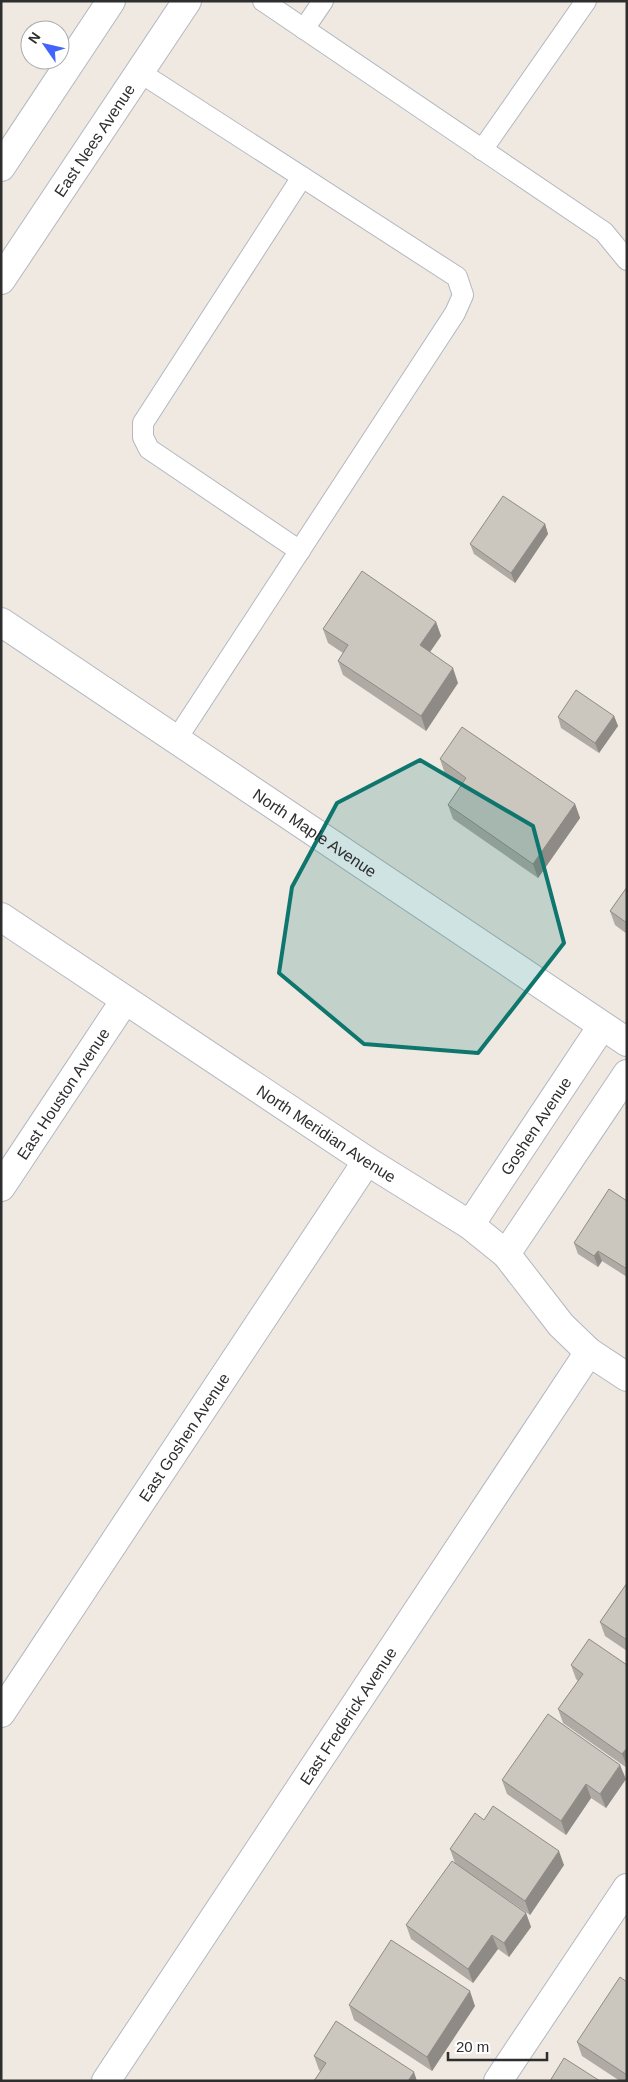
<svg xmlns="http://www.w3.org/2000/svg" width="628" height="2082" font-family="Helvetica,sans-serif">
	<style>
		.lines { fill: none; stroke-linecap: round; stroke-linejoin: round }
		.service-casing { stroke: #b4b7c1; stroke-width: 22 }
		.minor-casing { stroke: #b4b7c1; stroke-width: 30 }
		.tertiary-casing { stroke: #b4b7c1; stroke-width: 30 }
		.secondary-casing { stroke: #b4b7c1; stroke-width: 30 }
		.service { stroke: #fff; stroke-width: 20 }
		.minor { stroke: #fff; stroke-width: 28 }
		.tertiary { stroke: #fff; stroke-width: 28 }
		.secondary { stroke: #fff; stroke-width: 28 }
		.wall { fill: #afaba4 }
		.shaded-wall { fill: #8e8b86 }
		.building { fill: #cbc7bf; stroke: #8e8b86 }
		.marked { fill: #0f766e; fill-opacity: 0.2; stroke: #0f766e; stroke-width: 4; stroke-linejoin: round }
		.labels { text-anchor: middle; stroke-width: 4.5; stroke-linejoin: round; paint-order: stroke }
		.street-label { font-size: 16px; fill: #2e2e2e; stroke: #fff }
	</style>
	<rect width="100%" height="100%" fill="#efe9e1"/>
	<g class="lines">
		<defs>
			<g id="service">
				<polyline points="263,1 604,232 627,260"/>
				<polyline points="304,29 323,1"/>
				<polyline points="141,73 457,277 463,295 455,313 176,740"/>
				<polyline points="482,150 586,1"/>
				<polyline points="300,551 149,449 143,437 143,423 302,177"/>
			</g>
			<g id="minor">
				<path id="s1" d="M1,917L367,1161L470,1225L506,1254L561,1325L589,1352L627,1377"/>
				<path id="s2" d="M1,1187L125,1000"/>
				<path id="s3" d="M470,1225L602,1026"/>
				<polyline points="506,1254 627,1074"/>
				<path id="s4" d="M1,1713L367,1161"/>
				<path id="s5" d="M106,2081L589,1352"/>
				<polyline points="498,2081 627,1888"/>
			</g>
			<g id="tertiary">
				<path id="s6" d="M1,622L627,1042"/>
			</g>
			<g id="secondary">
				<polyline points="1,167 111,1"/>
				<path id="s7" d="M1,280L187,1"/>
			</g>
		</defs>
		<use href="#service" class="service-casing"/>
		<use href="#minor" class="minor-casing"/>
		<use href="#tertiary" class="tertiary-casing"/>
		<use href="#secondary" class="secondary-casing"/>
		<use href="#service" class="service"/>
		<use href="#minor" class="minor"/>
		<use href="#tertiary" class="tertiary"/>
		<use href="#secondary" class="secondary"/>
	</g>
	<g class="wall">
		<polygon points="545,524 548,534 515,583 474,554 470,544"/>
		<polygon points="436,622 441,636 430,652 458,683 426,731 343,675 338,661 343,653 328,643 323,629"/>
		<polygon points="614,716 618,726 599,753 561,728 558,717"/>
		<polygon points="440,759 575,804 580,818 538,878 453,819 448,805 462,785 445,774"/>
		<polygon points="627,887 627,934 615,925 610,911"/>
		<polygon points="627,1201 627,1277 602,1261 598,1267 578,1254 574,1243"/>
		<polygon points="627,1583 627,1651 605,1636 600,1622"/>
		<polygon points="571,1665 627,1665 627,1768 563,1723 558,1709 578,1681 576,1679"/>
		<polygon points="626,1779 606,1808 591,1798 566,1835 507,1794 502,1780"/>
		<polygon points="484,1820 564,1865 530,1915 468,1872 526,1913 531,1927 509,1957 498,1949 473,1983 411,1939 406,1925 455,1863 450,1849"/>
		<polygon points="627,1982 627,2081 620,2081 582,2056 577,2042"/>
		<polygon points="349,2005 475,2006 432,2071 354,2020"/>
		<polygon points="314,2056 417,2081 321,2071 319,2070"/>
	</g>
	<g class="shaded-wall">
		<polygon points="545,524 548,534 515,583 511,573"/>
		<polygon points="436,622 441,636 425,659 420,645"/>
		<polygon points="453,668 458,683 426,731 421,716"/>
		<polygon points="614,716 618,726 599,753 595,743"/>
		<polygon points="575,804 580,818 538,878 533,864"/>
		<polygon points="598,1251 602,1261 598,1267 594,1256"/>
		<polygon points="627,1748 627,1766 622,1754"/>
		<polygon points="620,1765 626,1779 606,1808 600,1794"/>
		<polygon points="586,1784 591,1798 566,1835 561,1821"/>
		<polygon points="559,1851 564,1865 530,1915 525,1901"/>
		<polygon points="526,1913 531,1927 509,1957 504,1943"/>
		<polygon points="492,1935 498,1949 473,1983 468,1969"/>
		<polygon points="470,1991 475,2006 432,2071 427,2057"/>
		<polygon points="414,2072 417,2081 408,2081"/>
	</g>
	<g class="building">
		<polygon points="503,496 545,524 511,573 470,544"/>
		<polygon points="362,571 436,622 420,645 453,668 421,716 338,661 348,645 323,629"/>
		<polygon points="576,690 614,716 595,743 558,717"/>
		<polygon points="462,727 575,804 533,864 448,805 466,778 440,759"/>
		<polygon points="627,887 627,923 610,911"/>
		<polygon points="609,1189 627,1201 627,1269 598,1251 594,1256 574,1243"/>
		<polygon points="627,1583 627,1640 600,1622"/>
		<polygon points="589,1639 627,1665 627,1748 622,1754 558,1709 583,1674 571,1665"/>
		<polygon points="548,1714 620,1765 600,1794 586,1784 561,1821 502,1780"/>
		<polygon points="493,1806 559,1851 525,1901 450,1849 475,1813 484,1820"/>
		<polygon points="452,1861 526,1913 504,1943 492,1935 468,1969 406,1925"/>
		<polygon points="391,1940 470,1991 427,2057 349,2005"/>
		<polygon points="620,1977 627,1982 627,2075 577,2042"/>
		<polygon points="336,2021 414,2072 408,2081 314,2081 326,2063 314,2056"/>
		<polygon points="564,2058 600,2081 550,2081"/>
	</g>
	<path class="marked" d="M420,760L533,826L564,943L478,1053L364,1044L279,973L292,887L337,803Z"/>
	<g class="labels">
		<g class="street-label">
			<text dy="6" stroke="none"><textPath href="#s7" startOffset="168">East Nees Avenue</textPath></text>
			<text dy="6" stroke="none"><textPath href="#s6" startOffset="378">North Maple Avenue</textPath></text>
			<text dy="6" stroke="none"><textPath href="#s2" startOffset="112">East Houston Avenue</textPath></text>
			<text dy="6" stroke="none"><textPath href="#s3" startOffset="119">Goshen Avenue</textPath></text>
			<text dy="6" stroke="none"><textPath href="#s1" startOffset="391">North Meridian Avenue</textPath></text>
			<text dy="6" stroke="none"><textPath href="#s4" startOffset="331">East Goshen Avenue</textPath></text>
			<text dy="6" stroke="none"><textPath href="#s5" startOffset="438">East Frederick Avenue</textPath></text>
		</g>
	</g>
	<rect width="628" height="2082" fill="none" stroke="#2e2e2e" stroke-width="5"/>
	<g transform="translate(45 45) rotate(304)"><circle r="24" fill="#ffffff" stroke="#ababab"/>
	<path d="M0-4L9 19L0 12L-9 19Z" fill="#4264fb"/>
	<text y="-8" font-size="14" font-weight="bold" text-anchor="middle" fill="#2e2e2e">N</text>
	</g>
	<path d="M448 2052v8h99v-8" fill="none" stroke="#2e2e2e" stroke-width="2.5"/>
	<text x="456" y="2052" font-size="15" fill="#2e2e2e" stroke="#ffffff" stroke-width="4" paint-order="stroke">20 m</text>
</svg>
